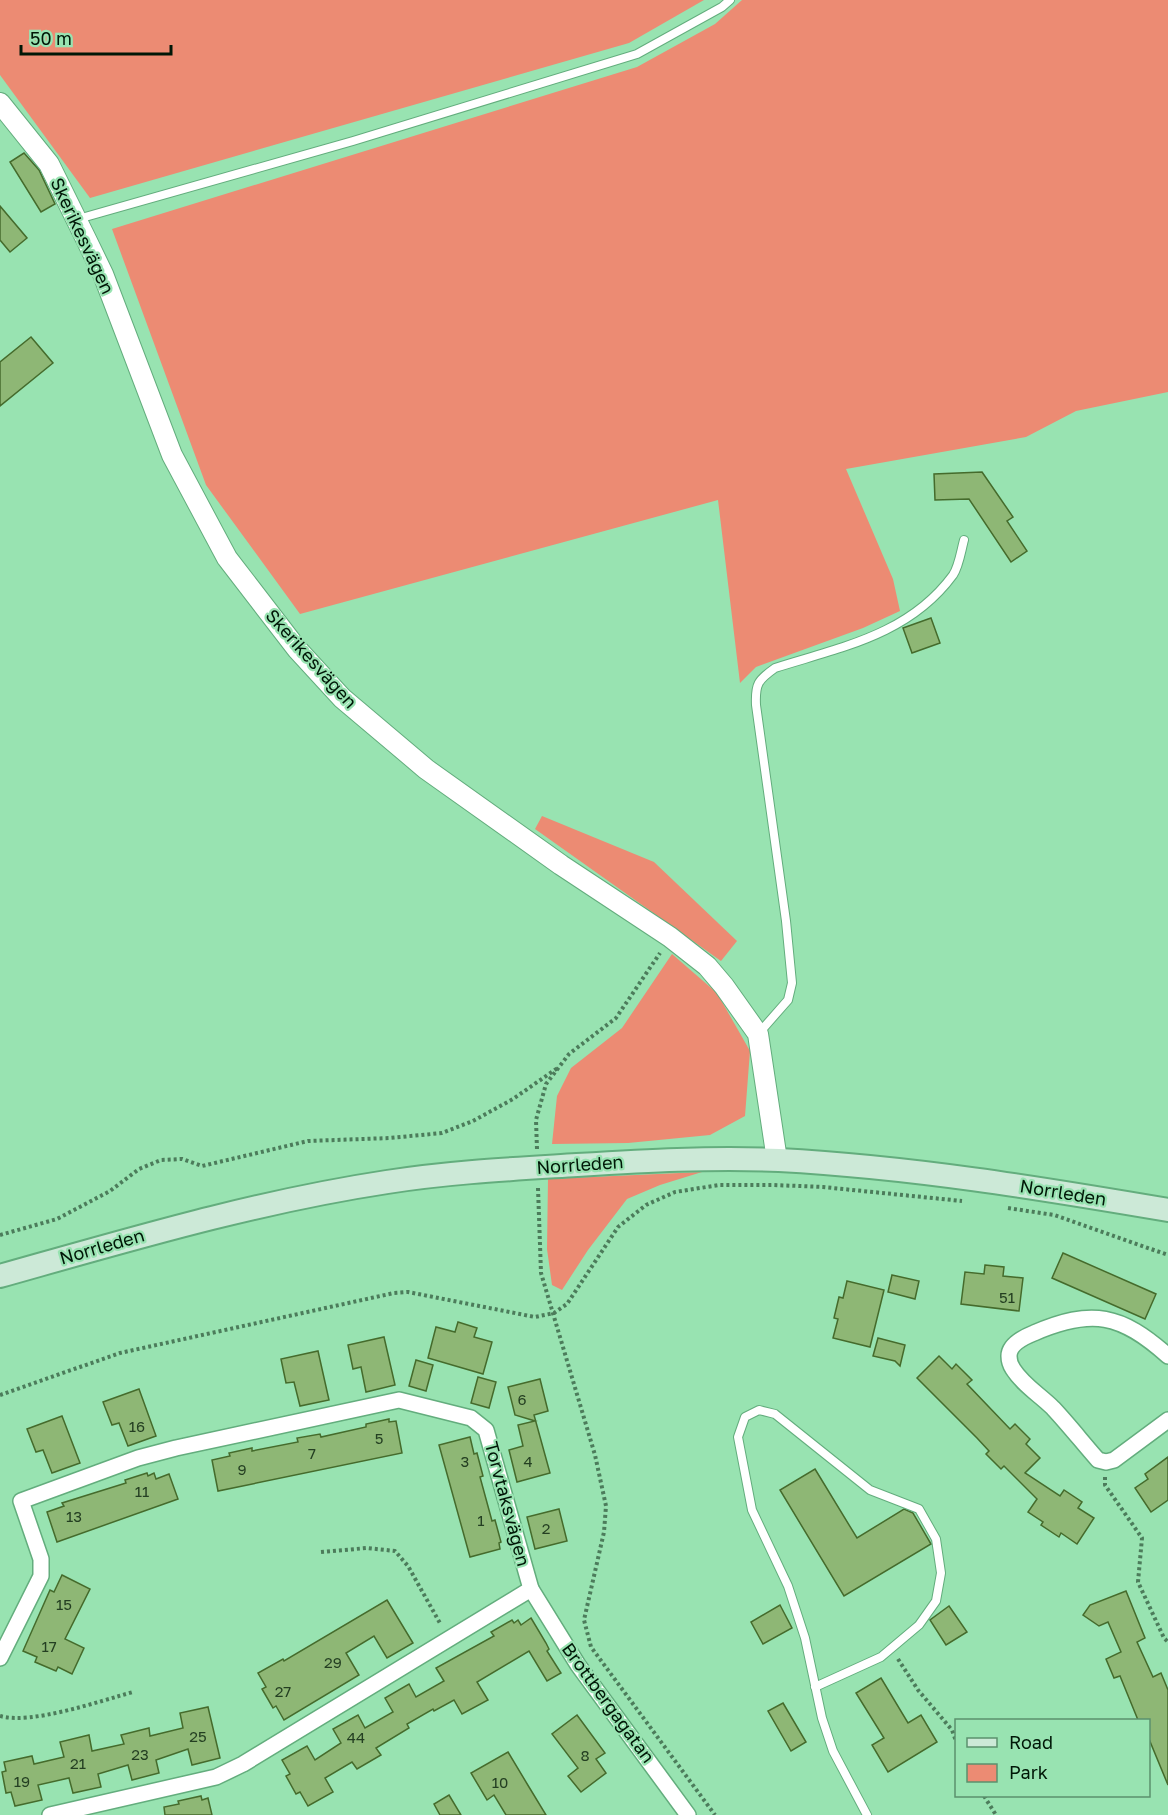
<svg xmlns="http://www.w3.org/2000/svg" width="1168" height="1815" font-family="'Golos Text',sans-serif">
	<style>
		.green { fill: #ec8b73 }
		.building { fill: #8eb775; stroke: #456b2c; stroke-width: 1.5 }
		.lines { fill: none; stroke-linecap: round; stroke-linejoin: round }
		.service-casing { stroke: #63ad7d; stroke-width: 10 }
		.minor-casing { stroke: #63ad7d; stroke-width: 18 }
		.tertiary-casing { stroke: #63ad7d; stroke-width: 22 }
		.secondary-casing { stroke: #63ad7d; stroke-width: 26 }
		.path { stroke: #4c7c5b; stroke-width: 4; stroke-dasharray: 3 3; stroke-linecap: butt }
		.service { stroke: #fff; stroke-width: 8 }
		.minor { stroke: #fff; stroke-width: 15 }
		.tertiary { stroke: #fff; stroke-width: 20 }
		.secondary { stroke: #cce9d7; stroke-width: 22 }
		.labels { text-anchor: middle; stroke-width: 4.5; stroke-linejoin: round; paint-order: stroke }
		.number-label { font-size: 15px; fill: #243f22 }
		.street-label { font-size: 18px; fill: #001707; stroke: #98e3b1 }
	</style>
	<rect width="100%" height="100%" fill="#98e3b1"/>
	<g class="green">
		<polygon points="0,0 704,0 629,43 90,198 0,75"/>
		<polygon points="742,0 1168,0 1168,392 1076,411 1026,437 846,469 893,579 900,611 863,628 756,667 740,683 718,500 300,614 206,485 112,229 637,67 715,24"/>
		<polygon points="542,816 654,862 737,941 721,961 535,829"/>
		<polygon points="672,954 717,993 750,1051 745,1116 710,1135 628,1143 552,1144 557,1096 571,1068 622,1028"/>
		<polygon points="702,1172 660,1185 627,1199 588,1250 562,1290 552,1285 547,1249 548,1179"/>
	</g>
	<g class="building">
		<polygon points="24,153 39,170 55,204 41,212 10,162"/>
		<polygon points="0,206 27,238 10,252 0,240"/>
		<polygon points="31,337 53,363 0,406 0,362"/>
		<polygon points="982,472 1013,517 1007,521 1027,551 1011,562 969,499 935,500 934,474"/>
		<polygon points="931,618 940,643 912,653 903,628"/>
		<polygon points="1063,1253 1156,1294 1145,1319 1052,1278"/>
		<polygon points="985,1265 1004,1267 1003,1276 1023,1278 1019,1311 961,1304 965,1272 984,1274"/>
		<polygon points="892,1275 919,1281 915,1299 888,1292"/>
		<polygon points="847,1281 884,1290 870,1347 833,1338 838,1319 834,1318 839,1297 843,1298"/>
		<polygon points="458,1322 477,1328 474,1337 492,1342 483,1374 428,1358 436,1327 455,1332"/>
		<polygon points="384,1337 395,1385 366,1392 361,1367 353,1369 348,1345"/>
		<polygon points="878,1338 905,1345 900,1366 895,1361 873,1356"/>
		<polygon points="318,1351 329,1400 300,1406 294,1382 286,1383 281,1359"/>
		<polygon points="939,1356 952,1369 956,1364 972,1380 967,1384 1010,1429 1015,1424 1030,1439 1026,1444 1040,1458 1025,1473 1060,1496 1064,1490 1082,1502 1078,1508 1094,1518 1077,1544 1061,1533 1059,1537 1041,1525 1043,1522 1028,1512 1037,1499 1004,1466 1001,1469 986,1454 989,1451 977,1438 917,1378"/>
		<polygon points="416,1360 433,1365 426,1391 409,1386"/>
		<polygon points="478,1377 496,1382 489,1408 471,1403"/>
		<polygon points="540,1379 548,1411 534,1415 550,1473 517,1482 509,1450 523,1446 518,1425 535,1421 515,1415 508,1387"/>
		<polygon points="139,1389 156,1436 128,1446 119,1423 112,1425 103,1402"/>
		<polygon points="62,1416 80,1463 52,1473 43,1450 36,1452 27,1429"/>
		<polygon points="389,1419 389,1422 396,1421 402,1453 218,1491 212,1460 230,1456 229,1453 252,1448 252,1451 298,1442 297,1438 320,1434 321,1437 366,1427 366,1424"/>
		<polygon points="470,1437 474,1454 477,1453 483,1476 480,1477 492,1521 495,1520 501,1542 499,1543 500,1549 470,1557 439,1445"/>
		<polygon points="1168,1457 1168,1500 1151,1512 1135,1488 1148,1479 1145,1474"/>
		<polygon points="815,1469 857,1538 904,1509 913,1513 931,1544 844,1596 780,1490"/>
		<polygon points="147,1473 148,1476 154,1473 156,1479 169,1474 178,1499 57,1542 47,1512 64,1506 62,1503 126,1483 125,1480"/>
		<polygon points="559,1509 567,1541 535,1549 527,1517"/>
		<polygon points="62,1575 90,1589 65,1639 84,1648 72,1674 58,1667 56,1671 35,1662 37,1657 23,1651 50,1590 54,1592"/>
		<polygon points="1126,1591 1145,1638 1137,1642 1153,1677 1161,1673 1168,1690 1168,1785 1149,1739 1149,1720 1138,1720 1120,1676 1114,1678 1106,1659 1121,1652 1108,1622 1099,1626 1083,1615 1090,1605"/>
		<polygon points="387,1600 413,1643 387,1658 374,1636 346,1653 359,1675 284,1720 276,1706 273,1708 262,1689 266,1687 258,1673 283,1659 284,1661"/>
		<polygon points="780,1605 792,1628 763,1644 751,1622"/>
		<polygon points="949,1606 967,1632 946,1645 930,1620"/>
		<polygon points="531,1618 546,1643 549,1649 547,1651 561,1673 547,1681 529,1651 477,1682 488,1700 462,1714 454,1700 434,1711 433,1709 407,1724 409,1728 376,1748 381,1755 357,1769 352,1762 325,1778 333,1792 308,1806 300,1792 296,1794 286,1776 290,1774 282,1760 307,1746 315,1760 341,1743 333,1729 358,1715 365,1728 393,1712 385,1698 409,1684 416,1697 444,1681 436,1668 494,1636 491,1632 512,1620 514,1623 518,1620 521,1625"/>
		<polygon points="881,1678 908,1723 921,1715 937,1742 888,1772 872,1745 884,1738 856,1693"/>
		<polygon points="783,1703 806,1742 791,1751 768,1711"/>
		<polygon points="208,1707 220,1758 192,1765 188,1749 156,1760 159,1773 132,1780 128,1765 98,1774 101,1787 73,1793 69,1778 38,1785 42,1800 15,1806 11,1792 6,1793 2,1772 6,1771 4,1762 32,1756 34,1764 64,1757 60,1742 89,1735 92,1751 124,1744 121,1735 149,1728 150,1736 183,1728 180,1713"/>
		<polygon points="577,1715 605,1753 596,1759 606,1773 581,1792 568,1776 578,1768 552,1734"/>
		<polygon points="508,1752 529,1787 546,1815 506,1815 494,1795 487,1800 471,1773"/>
		<polygon points="449,1795 461,1815 440,1815 434,1804"/>
		<polygon points="201,1796 202,1800 208,1798 212,1815 165,1815 164,1807 179,1804 178,1801"/>
	</g>
	<g class="lines">
		<defs>
			<g id="service">
				<polyline points="78,219 353,141 637,54 722,7 730,0"/>
				<path d="M759,1033L788,1000L792,983L786,921L756,705C755,684 758,680 775,668C841,647 909,635 953,575C959,566 961,551 964,540"/>
				<polyline points="815,1687 881,1657 919,1625 936,1601 941,1573 936,1539 919,1509 870,1490 775,1414 759,1410 745,1417 738,1437 752,1510 788,1586 805,1638 822,1718 833,1751 867,1815"/>
			</g>
			<g id="minor">
				<path d="M1168,1356C1121,1314 1092,1308 1034,1333C1024,1337 1009,1344 1009,1356C1009,1360 1011,1366 1013,1369C1023,1385 1040,1395 1053,1408C1068,1424 1083,1443 1098,1460L1106,1462L1114,1460L1168,1420"/>
				<polyline points="531,1589 578,1665 688,1815"/>
				<polyline points="0,1658 41,1576 41,1559 21,1501 138,1458 176,1448 399,1400 471,1418 486,1430 531,1589 243,1764 216,1777 50,1815"/>
			</g>
			<polyline id="tertiary" points="0,103 49,164 86,239 103,274 172,455 227,558 297,649 342,698 426,769 561,865 670,937 707,966 724,986 758,1034 777,1160"/>
			<path id="secondary" d="M0,1276C128,1240 255,1202 387,1182C450,1172 513,1169 577,1165C644,1161 711,1157 779,1160C910,1167 1039,1188 1168,1210"/>
		</defs>
		<use href="#service" class="service-casing"/>
		<use href="#minor" class="minor-casing"/>
		<use href="#tertiary" class="tertiary-casing"/>
		<use href="#secondary" class="secondary-casing"/>
		<g class="path">
			<polyline points="537,1149 536,1120 546,1084 569,1054 616,1018 660,953"/>
			<polyline points="538,1188 541,1273 595,1455 606,1506 604,1532 584,1620 591,1647 715,1815"/>
			<polyline points="1008,1208 1054,1215 1168,1255"/>
			<polyline points="0,1235 57,1219 110,1191 139,1169 161,1160 182,1159 202,1166 308,1141 390,1138 442,1133 473,1121 513,1099 559,1067"/>
			<polyline points="0,1395 120,1353 394,1293 408,1292 535,1317 554,1313 567,1304 618,1227 646,1205 675,1192 719,1185 774,1185 823,1187 962,1201"/>
			<polyline points="1105,1477 1105,1485 1142,1538 1138,1582 1164,1638 1168,1642"/>
			<polyline points="321,1552 367,1548 395,1551 408,1566 441,1625"/>
			<polyline points="898,1659 918,1690 952,1730 956,1741"/>
			<path d="M0,1716C31,1725 100,1701 133,1692"/>
			<polyline points="984,1796 996,1815"/>
		</g>
		<use href="#service" class="service"/>
		<use href="#minor" class="minor"/>
		<use href="#tertiary" class="tertiary"/>
		<use href="#secondary" class="secondary"/>
	</g>
	<g class="labels">
		<g class="number-label">
			<text x="1007" y="1303">51</text>
			<text x="522" y="1405">6</text>
			<text x="137" y="1432">16</text>
			<text x="379" y="1444">5</text>
			<text x="312" y="1459">7</text>
			<text x="465" y="1467">3</text>
			<text x="528" y="1467">4</text>
			<text x="242" y="1475">9</text>
			<text x="142" y="1497">11</text>
			<text x="74" y="1522">13</text>
			<text x="481" y="1526">1</text>
			<text x="546" y="1534">2</text>
			<text x="64" y="1610">15</text>
			<text x="49" y="1652">17</text>
			<text x="333" y="1668">29</text>
			<text x="283" y="1697">27</text>
			<text x="198" y="1742">25</text>
			<text x="356" y="1743">44</text>
			<text x="140" y="1760">23</text>
			<text x="585" y="1761">8</text>
			<text x="78" y="1769">21</text>
			<text x="22" y="1787">19</text>
			<text x="500" y="1788">10</text>
		</g>
		<g class="street-label">
			<text transform="translate(82 236) rotate(65)" y="6">Skerikesvägen</text>
			<text transform="translate(311 659) rotate(48)" y="6">Skerikesvägen</text>
			<text transform="translate(580 1165) rotate(-4)" y="6">Norrleden</text>
			<text transform="translate(1063 1193) rotate(9)" y="6">Norrleden</text>
			<text transform="translate(102 1247) rotate(-16)" y="6">Norrleden</text>
			<text transform="translate(507 1504) rotate(75)" y="6">Torvtaksvägen</text>
			<text transform="translate(608 1703) rotate(54)" y="6">Brottbergagatan</text>
		</g>
	</g>
	<rect x="955" y="1719" width="195" height="78" fill="#98e3b1" stroke="#5b916d" stroke-width="1.5"/>
	<rect x="967" y="1738" width="30" height="9" fill="#cce9d7" stroke="#5b916d" stroke-width="1.5"/>
	<text x="1009" y="1749" font-size="18" fill="#001707">Road</text>
	<rect x="967" y="1764" width="30" height="18" fill="#ec8b73" stroke="#5b916d" stroke-width="1.5"/>
	<text x="1009" y="1779" font-size="18" fill="#001707">Park</text>
	<path d="M21 45v9h150v-9" fill="none" stroke="#001707" stroke-width="3"/>
	<text x="30" y="45" font-size="18" fill="#001707" stroke="#98e3b1" stroke-width="4.5" paint-order="stroke">50 m</text>
</svg>
